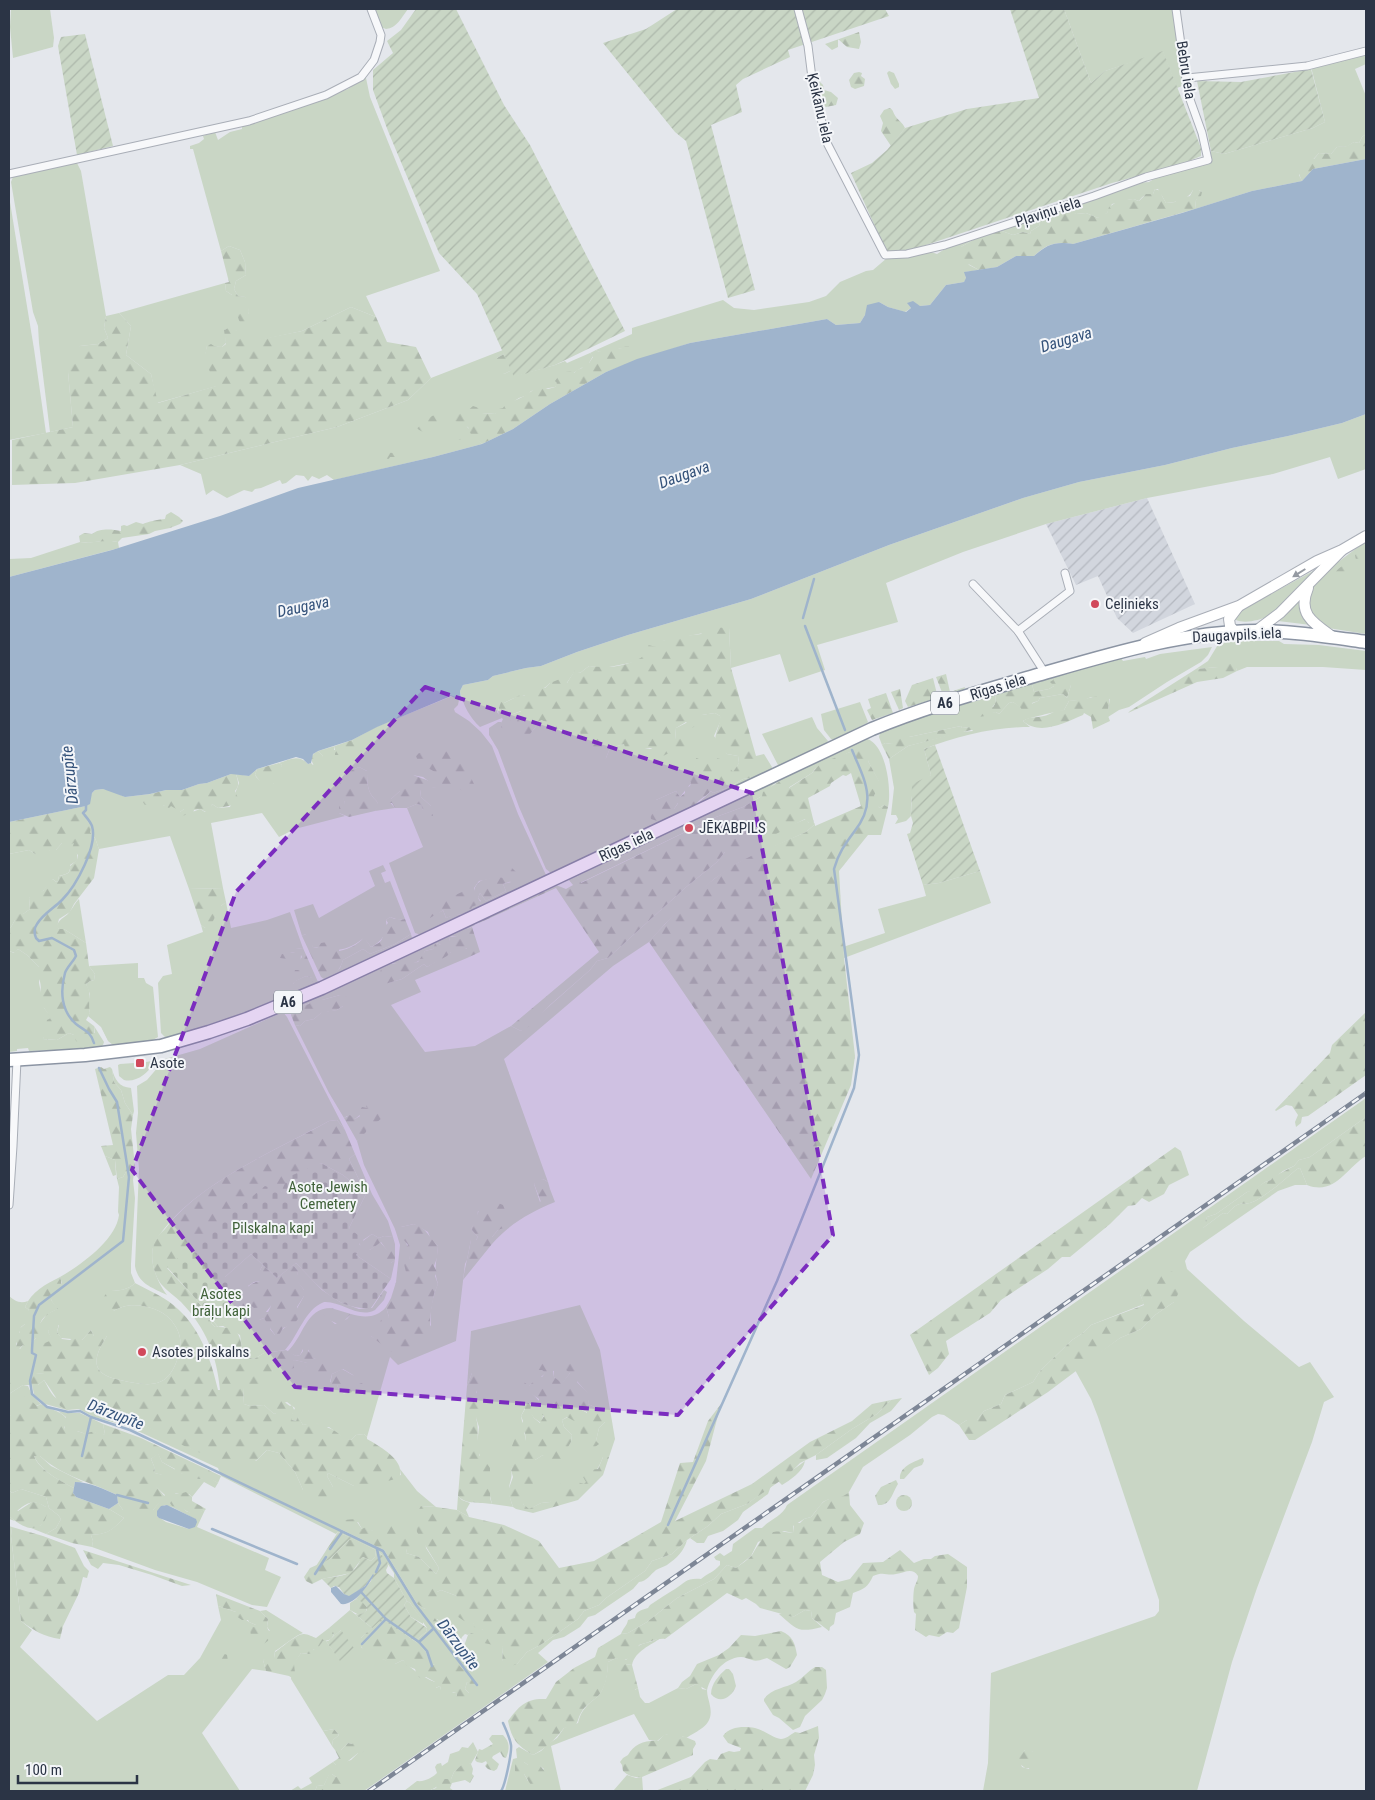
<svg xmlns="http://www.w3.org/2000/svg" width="1375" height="1800" font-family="'Roboto Condensed',sans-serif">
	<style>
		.industrial { fill: url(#industrial-furrows) }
		.grass { fill: #c9d6c5; fill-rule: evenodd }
		.forest { fill: url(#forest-firs) }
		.cemetery { fill: url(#cemetery-stones) }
		.garden { fill: url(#garden-furrows) }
		.water { fill: #9fb4cc }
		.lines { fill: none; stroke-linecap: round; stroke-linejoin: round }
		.stream { stroke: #9fb4cc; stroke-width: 2.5 }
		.street-casing { stroke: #a9aeb7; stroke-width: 9 }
		.secondary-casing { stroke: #a9aeb7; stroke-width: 12 }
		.highway-casing { stroke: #8b94a3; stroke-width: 15 }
		.street { stroke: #f7f8fa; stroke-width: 7 }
		.secondary { stroke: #fff; stroke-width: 10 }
		.highway { stroke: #fff; stroke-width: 12 }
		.rail-casing { stroke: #7d8696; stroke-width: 4.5 }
		.rail { stroke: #f4f6f9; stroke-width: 2.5; stroke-dasharray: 8; stroke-linecap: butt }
		.oneway { fill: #959aa2 }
		.marked { fill: #7b2cbf; fill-opacity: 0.2; stroke: #7b2cbf; stroke-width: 4; stroke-dasharray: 10 6; stroke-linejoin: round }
		.poi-dot { fill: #d1495b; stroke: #f4f6f9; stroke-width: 2 }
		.labels { text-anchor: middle; stroke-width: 4; stroke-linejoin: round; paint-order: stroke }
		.shield { fill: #f4f6f9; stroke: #676e7b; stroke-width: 1 }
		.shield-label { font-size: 14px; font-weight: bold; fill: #2b3445 }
		.street-label { font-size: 15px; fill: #2b3445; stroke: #f4f6f9 }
		.poi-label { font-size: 15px; fill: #2b3445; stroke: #f4f6f9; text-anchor: start }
		.park-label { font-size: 15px; fill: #3f6138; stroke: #f4f6f9 }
		.water-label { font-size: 16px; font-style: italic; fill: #34527a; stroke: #f4f6f9 }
	</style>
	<defs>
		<pattern id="industrial-furrows" width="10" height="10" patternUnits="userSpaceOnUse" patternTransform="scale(1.25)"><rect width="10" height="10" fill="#d2d6de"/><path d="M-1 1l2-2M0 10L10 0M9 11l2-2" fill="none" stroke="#b4b8c0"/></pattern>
		<pattern id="forest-firs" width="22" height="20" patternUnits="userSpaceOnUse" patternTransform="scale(1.25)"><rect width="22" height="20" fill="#c9d6c5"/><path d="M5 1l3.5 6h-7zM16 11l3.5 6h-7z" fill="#adb8ab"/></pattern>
		<pattern id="cemetery-stones" width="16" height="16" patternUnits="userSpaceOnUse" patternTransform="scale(1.25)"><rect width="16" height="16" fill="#c9d6c5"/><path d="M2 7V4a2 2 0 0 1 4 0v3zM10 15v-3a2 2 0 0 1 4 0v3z" fill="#adb8ab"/></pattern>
		<pattern id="garden-furrows" width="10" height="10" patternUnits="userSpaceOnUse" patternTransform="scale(1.25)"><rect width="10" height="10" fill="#c9d6c5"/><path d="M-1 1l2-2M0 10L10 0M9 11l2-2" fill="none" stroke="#adb8ab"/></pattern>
	</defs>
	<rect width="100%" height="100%" fill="#e4e7ec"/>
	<polygon class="industrial" points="1147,498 1195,604 1133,633 1117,618 1098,576 1076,585 1046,524"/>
	<g class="grass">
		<polygon points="11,9 50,9 54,38 53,47 13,58 10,27"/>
		<path d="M375,9H408C401,18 397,28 386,29L381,27Z"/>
		<polygon points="1064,9 1172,9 1180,53 1182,86 1177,88 1163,52 1105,71 1091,83"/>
		<path d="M1366,54V64L1355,69L1366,96V134L1362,137L1359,143L1354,142L1348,146L1337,147L1331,154L1319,153L1299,175L1302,181L1252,191L1195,209L1196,200L1202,192L1199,190H1193C1188,200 1177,202 1166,203L1158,189H1155L1153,194C1146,194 1143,195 1139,201C1131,197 1120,202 1112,204L1107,213L1098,218L1086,213L1076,214L1066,211L1060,214L1052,211L1137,183L1149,182L1157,177L1211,162V151L1224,154L1313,128L1325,122L1311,67Z"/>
		<polygon points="364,78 366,78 370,97 380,122 440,271 366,296 376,317 351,307 302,331 251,342 237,331 225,329 226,343 222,347 207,346 205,357 217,386 157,403 151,374 126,355 131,326 119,313 225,283 226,291 232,295 240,322 246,319 249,312 245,297 238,296 234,289 236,281 246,275 245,262 240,250 229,246 221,251 193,149 190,149 190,146 199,143 204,139 203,136 215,132 218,140 230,132 242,129 242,126 326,97 348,89"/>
		<polygon points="77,163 81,171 106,316 104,328 108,338 98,344 80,346 68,372 73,427 50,432 39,343 38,326 33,312 11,182 13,177 21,173"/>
		<polygon points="9,196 34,349 46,433 9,440"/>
		<polygon points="1042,215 1039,226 1031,231 1030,234 1023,232 1013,235 999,230"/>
		<polygon points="980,236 961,247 969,265 979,270 965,272 966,279 964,282 946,285 930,305 920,306 908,304 911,308 905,312 888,307 879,302 865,315 860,323 836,325 827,319 690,343 627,364 627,360 622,349 614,348 599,352 596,350 632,334 632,328 723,300 734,308 754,310 809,302 826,296 840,282 866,271 873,270 887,258 928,251 937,254 948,247"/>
		<polygon points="503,350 504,354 497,358 504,374 512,370 515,376 555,365 565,361 567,363 590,353 593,356 589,363 558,383 555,387 531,391 528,395 519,398 495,414 481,413 463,422 482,444 433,457 334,480 327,475 319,479 312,476 308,481 304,476 296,475 286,483 282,484 280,480 261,488 255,489 252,492 244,490 227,498 213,490 206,495 201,474 180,465 337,427 408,400 431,378"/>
		<path d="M1366,414V469L1338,479L1330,457L1273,474L1147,498L1046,524L963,552L886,583L898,622L817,645L825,670L789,682L780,654L731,668L729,628L663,641L662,648L635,662L604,668L589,666L580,673L575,671L566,684L550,683C538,696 518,694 504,703H501L497,712L502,718L480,727C470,718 463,705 460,691L463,685L488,680L493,676L526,668L541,666L577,652L628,635L751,599L889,545L1023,498L1079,482L1165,465L1232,448L1288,436L1342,423Z"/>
		<path d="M105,540L118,542L119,548L9,577V559L31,558L80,542C86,543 99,542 105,540Z"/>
		<polygon points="1366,541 1366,634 1328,628 1307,610 1312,587 1333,566"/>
		<path d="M1315,570L1316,572L1269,616C1260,620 1245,624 1236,620V614L1243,609Z"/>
		<polygon points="1300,599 1311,625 1278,621 1278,620"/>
		<polygon points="1241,641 1279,641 1284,644 1319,645 1366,651 1366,670 1323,667 1247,667 1237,671 1236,668 1218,667 1196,669 1208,661 1219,643"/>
		<path d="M1212,647L1208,655L1201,662L1167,682L1129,707L1119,710L1108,717L1107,715L1110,699L1091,697L1084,700L1069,701L1064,710C1056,712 1026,718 1023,721L1030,727C994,727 957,736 924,749L931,775C911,791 911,790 911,816L906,821L895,824L898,819L896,815H891L894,788L889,759L908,746L960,732L973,731L970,727L962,728L961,726L909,737L892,744L885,743L882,745L879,737L880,733L911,720L996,693L995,704L987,713L996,712L999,714L1009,703L1013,702L1022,708L1038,701L1040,698L1063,694L1067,698L1071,685V672L1095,664L1121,658L1123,661L1145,657L1146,659L1160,654Z"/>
		<polygon points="1052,677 1054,686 1049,689 1034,692 1032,684"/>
		<path d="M452,696L459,700L458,705L454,709L455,712L469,721L481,732L492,746L518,814L546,875L471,911L472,907L481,901L478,898L480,893L486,901L506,891L503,884L511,882L500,877L479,881L474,888V894L438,913L443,910L446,918L455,914L464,915L421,935L415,933L389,863L423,847L407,808L417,804L421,805L423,810L431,806L421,797L420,789L436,787L423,777L412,775L401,783L400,791L391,799H387L395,808L375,811L378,805C377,800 375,800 372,796C367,789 367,779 367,771L359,767L348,772L341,777V789L345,803L339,813L345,816L295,829L279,837L262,813L211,823L223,888L189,889L170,836L99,849L95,838L90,832L88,821L82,813L81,807L86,806L92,793L95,790L103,789L112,791L125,797L150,794L148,798L149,804L151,805C158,803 163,806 170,806C174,806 179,804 184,805V809L180,812L187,814L200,809L205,812L210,809L212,804L218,808L230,807L239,783L236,774L249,776L257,769L255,775C259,782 266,784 273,784L282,765L279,763C290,759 299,754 308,764L311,763L313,765L323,756L318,751L335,746L334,750L355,749L352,740L376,727Z"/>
		<polygon points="860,702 868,722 867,723 834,740 831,739 824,730 821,714"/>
		<polygon points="522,711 531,733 541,720 551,723 561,731 580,732 594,748 597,759 606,758 610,748 624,744 650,749 675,740 676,728 702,715 715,713 720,716 721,720 714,736 727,754 738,756 739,763 733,773 695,766 692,782 680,797 676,791 656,800 656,810 658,811 674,809 679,802 683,812 573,864 551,873 546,869 519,807 498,750 489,735 489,728 498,722 501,722 501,723 513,714"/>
		<polygon points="812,717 817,728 828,741 826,744 779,767 762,734"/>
		<path d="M862,738C886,738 892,790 888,807L884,805L879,808L874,796L879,782L868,761L869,758L861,750L850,752L815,769L812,773L788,788L780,781L774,784L762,796L743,807L716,817L580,883L577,875L705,815Z"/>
		<path d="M764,754L772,767L771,771L695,808C700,800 706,797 711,791L713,793L730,787L743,779L750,778L756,756Z"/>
		<path d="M806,819L809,823H814L815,824L806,832L738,863L714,879L665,924L649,942L613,966L504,1059L548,1182L543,1179L534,1184L540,1202L550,1189L555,1202C532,1211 508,1225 492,1244V1237L498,1230L478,1211L477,1219L471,1229L478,1237L476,1240H471L467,1260L465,1264L456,1341L398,1365L390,1357L367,1437L364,1434L356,1435L351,1440L345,1439L329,1427H322L316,1423L303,1425L298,1417L296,1421L292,1420V1414L295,1408L287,1402L277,1405L276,1413L274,1414L264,1405L250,1406L244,1404L243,1388L264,1387L273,1373L271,1365L295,1360L308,1363L306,1369L302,1373L329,1371V1364L313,1358L303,1341L304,1347L300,1355L296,1356L287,1352C304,1337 305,1308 331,1308L329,1311L328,1318L335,1324L347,1319L351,1314C364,1318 377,1318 386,1307L389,1317L371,1336L393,1349L417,1343L431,1325C429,1314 433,1294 438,1284C433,1270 437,1260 438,1246L431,1240L428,1232L414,1224L401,1227C404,1241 417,1260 405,1274C402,1277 399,1279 396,1282L400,1245L395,1229L364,1165L357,1141L362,1134L367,1109L355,1119L347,1116L344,1118L329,1093L295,1025L300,1026L305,1021L314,1019L322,1012L337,1010L343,1006L340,995L304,1005L300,1010L291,1015V1009L294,1006L473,924L475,925L467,929V931L457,936H452L450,937L449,941L441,945L438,943L436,944L433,949L425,951C419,969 407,962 392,963L386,969L383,977L388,983L402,979L424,964L427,967L451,952L468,948L467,958L415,980L421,992L391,1005L425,1052L475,1046L511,1026L521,1031L590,970L597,961L608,958L685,888L717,862L725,852ZM343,1369L353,1375L357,1384L353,1392L345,1394L340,1392L337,1385L330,1382L332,1374Z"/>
		<path d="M62,843H75L78,860L70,865C71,874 66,874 59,876L58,881L56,882L53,879L43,891L29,898L30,909L15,920L11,927L9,928V854L29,850L35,854L50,850H56Z"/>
		<path d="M383,865L386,871L381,873L385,883L390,881L405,919L399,920L390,917L386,920C388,932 382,942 371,947L364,938C344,953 336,951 313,947L305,934L302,936L294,910L313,904L319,918L375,886L369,871Z"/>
		<polygon points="980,871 991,903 844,958 843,947 885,933 878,909 926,896 923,885 939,883"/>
		<path d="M79,899L86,943L64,929H59L56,927C60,917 66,918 71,910C74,906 75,903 79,899Z"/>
		<path d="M226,902L231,928L267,920L290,912L303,948L296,949V952L284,954H301L300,970H297L293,984L295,981L306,976L313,978L312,982L314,984C267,1005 217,1028 166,1038L161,1033L158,983L163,976L172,974L167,945L203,932L201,925L205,928L215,917L221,906Z"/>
		<polygon points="411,934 412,938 411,940 331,976 340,968 343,960 363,949 370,954 395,944"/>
		<polygon points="18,949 27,955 39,967 39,983 44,1008 52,1018 43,1039 57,1040 69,1033 74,1035 95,1033 94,1026 104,1042 103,1045 100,1047 57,1050 29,1051 28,1048 17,1049 17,1051 9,1052 9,951 14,953"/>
		<polygon points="138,963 138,978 144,978 146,983 153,987 158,1037 153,1040 113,1045 108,1041 101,1027 88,1016 90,1013 88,1004 90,994 86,984 90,981 94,980 95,974 89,966"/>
		<path d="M283,1012L287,1017L345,1130L337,1120L329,1121C276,1150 201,1182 164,1229C161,1233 157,1237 155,1242C147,1258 157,1282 167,1295C153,1288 138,1284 135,1266L139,1169L136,1133L138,1113L137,1086L147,1080L165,1059L200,1049Z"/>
		<path d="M152,1061L153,1064C148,1073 136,1083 124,1080L119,1076L118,1065L120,1064L134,1063V1066L146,1065V1062Z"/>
		<path d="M112,1069C115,1080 119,1087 131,1088L134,1111L133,1115L125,1103L121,1090L114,1082Z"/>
		<path d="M1366,1098V1117L1310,1157L1299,1160L1294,1166L1283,1171L1271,1180L1265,1182L1253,1191L1247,1192L1216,1214L1207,1217L1203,1228L1223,1213L1227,1214C1242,1197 1240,1208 1255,1201C1270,1193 1284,1180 1297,1169L1300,1168L1307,1185H1295L1278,1191L1190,1252L1185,1261L1187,1269L1244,1321L1299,1367L1310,1362L1334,1397L1324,1402L1312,1442L1257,1588L1232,1662L1197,1791H983L988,1763L991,1673L1155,1616L1159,1611V1600L1098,1417L1091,1399L1075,1370L1120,1338L1141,1329L1155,1315L1174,1302L1140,1294L1144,1304L1091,1325L1083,1333L1072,1340L1040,1371L1033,1382L1005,1395L1001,1404L984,1411L977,1420H967L959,1425L944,1415L938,1414L932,1417L910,1435L863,1467L849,1492L841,1499H829L823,1502L811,1517L804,1519L793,1526V1533L784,1531L758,1542L751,1556L736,1568L727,1565L714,1579L677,1598L647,1622L628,1633L621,1634C623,1628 627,1626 628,1620L635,1618C636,1611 641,1610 648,1608L650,1605C658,1600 666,1594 675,1589C686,1582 686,1578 701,1579C708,1573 714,1572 720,1565V1561L716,1560L714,1557L720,1553L724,1556L732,1551L733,1544L755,1528H762C769,1520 783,1516 787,1505ZM1025,1750L1033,1752L1029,1769L1022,1767L1019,1759Z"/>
		<polygon points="355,1154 372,1194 388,1221 393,1237 384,1236 379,1238 372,1234 363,1240 370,1250 380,1242 389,1252 391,1263 395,1260 391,1279 356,1255 361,1246 349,1228 366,1194 349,1159"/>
		<polygon points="105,1156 115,1160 116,1175 113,1176"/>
		<path d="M135,1166L133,1180L135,1198L131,1264V1273L135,1283C129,1290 117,1291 108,1291L112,1309L114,1311C129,1300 158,1306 170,1319C179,1329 183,1340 179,1354C169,1389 152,1387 120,1380C112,1378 102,1376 98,1368C93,1358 102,1344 107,1336H94L91,1330L82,1340L61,1338L57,1332L59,1325H51L48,1332L53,1340C41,1347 44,1362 45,1374L9,1372V1296C15,1301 20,1304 28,1301L25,1307L29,1310L25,1324L21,1327L16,1345L20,1349L23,1345L32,1347L33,1341L36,1338L38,1326L47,1314L57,1309L51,1300L62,1283L60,1277C81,1265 116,1240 119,1215L118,1212L119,1187L117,1179L123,1177L126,1172L131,1171Z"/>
		<path d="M251,1254L263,1265L260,1270V1281L254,1282L248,1286L271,1306L259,1320L264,1318L272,1325L270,1329L275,1335L287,1326L304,1296V1290L296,1280L298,1271L293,1265L296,1263L322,1290L340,1302L359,1309L368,1308L375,1310C358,1319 342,1301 324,1302C304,1310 299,1335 285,1350L264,1353L254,1359L243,1355L240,1335L223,1326L215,1327L211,1323L213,1321L218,1327L225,1277Z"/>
		<path d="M580,1305L600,1350L615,1439L609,1457H603C599,1467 594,1477 585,1484C573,1493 563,1485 550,1502L541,1503L528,1510L523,1504L529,1460H535L543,1455L559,1459L571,1442L572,1435L564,1427L562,1420L582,1410L587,1413V1418L596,1441L599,1428L605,1422L601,1410L588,1404L589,1395L570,1373L562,1384L554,1377V1371L542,1370L546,1373L529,1386V1391C540,1400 547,1409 541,1423L534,1418L529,1411L531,1405L528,1402L521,1416L526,1441L511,1470C513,1478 509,1482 509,1490C509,1496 511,1501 513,1507L492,1504L477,1445L479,1427L476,1418L480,1407L472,1373L467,1386L471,1331Z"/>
		<path d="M44,1380C47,1385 52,1397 58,1399C64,1402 90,1401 99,1401L106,1410H110L119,1417L124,1415L192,1449L256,1461L267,1450L279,1453L295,1472L303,1490L333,1487L327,1476L328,1473L354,1486L401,1475L400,1469L417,1491L436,1507L421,1506L426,1548L439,1568L436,1574L419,1557L406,1553L407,1549L373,1531L362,1529L358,1522L340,1529L384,1550L417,1604L425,1609L436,1597L437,1592L441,1590L457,1596L473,1623L483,1630L503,1647L502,1661L517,1664L527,1652L542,1644L578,1619L584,1611L599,1605L606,1598L645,1571L652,1561L672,1554L687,1540C684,1551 677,1558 667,1565C664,1567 659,1568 656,1570C650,1575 647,1581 639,1582L633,1589L595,1615L588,1617L580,1627L564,1637L553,1640L538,1653L548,1662L364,1791H338L336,1777L332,1774L329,1775L324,1785L317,1786L315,1791H290L298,1786L301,1789L312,1783L309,1778L333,1762L336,1765L351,1760L358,1753L352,1744L348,1743L341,1750H335L332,1746L333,1740L339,1735L334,1729L323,1731L291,1679L293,1664L301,1653L309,1654L323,1641H326L340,1660L341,1630L333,1637L334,1634L329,1628L350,1610L372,1628L361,1638V1647C372,1655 382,1659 395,1664L403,1660C408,1667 426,1679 435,1682L436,1688L440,1686L441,1690L456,1693L457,1696L469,1693L465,1689L467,1682L476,1686L435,1664L431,1665L426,1652L415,1641L426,1632L427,1628L410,1603L407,1601L394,1578V1573L381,1554L374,1549L338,1532L336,1534L221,1476L218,1468L127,1426L94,1417L79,1409L67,1410L45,1404L34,1394L32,1385H38ZM437,1619L450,1629L448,1639H445L443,1632L435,1622ZM471,1633L472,1646L468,1647V1648H460L464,1647L465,1645L460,1642L462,1637L465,1634L468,1635Z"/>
		<polygon points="23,1385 28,1386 32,1395 41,1404 9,1416 9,1394"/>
		<polygon points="902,1398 891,1411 870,1423 856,1438 827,1458 816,1460 816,1455 852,1429 877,1414 891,1400"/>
		<path d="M58,1411L68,1413H80L103,1424L105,1434L100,1436C96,1431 91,1431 86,1434L77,1431H64L66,1417Z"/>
		<path d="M158,1453L162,1462L181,1473L199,1479L208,1477L218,1483L215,1488L204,1482L192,1497L189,1494H179L175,1493C183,1510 185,1517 205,1510L197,1527L269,1558L265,1570L281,1577L267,1607L252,1605L197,1582L155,1570L92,1547L93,1541L91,1535C108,1534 112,1530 124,1518L109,1509L118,1503L123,1510H153L165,1495L154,1485L162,1475L155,1473L154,1466L151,1459ZM164,1505L172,1507L195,1519L189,1529L166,1522L157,1516Z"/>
		<path d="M34,1456H40L51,1466L83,1482H75L74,1488C60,1481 41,1471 34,1456Z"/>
		<path d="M805,1461C803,1472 790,1480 782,1485L778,1481Z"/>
		<polygon points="771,1486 768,1494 743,1512 738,1520 723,1531 708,1536 704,1543 697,1543 690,1538 708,1526 721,1514 747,1504"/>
		<path d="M21,1489L46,1497L49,1508L58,1515L61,1519L56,1528L46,1534L31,1528L41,1525L46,1507C28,1496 24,1508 9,1516L15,1521L9,1519V1490L12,1493Z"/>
		<polygon points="458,1496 462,1500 470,1503 466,1510 469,1517 457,1510"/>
		<path d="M9,1526L12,1527L11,1536L21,1621L32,1630L20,1647L97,1721L168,1675H184L200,1658L221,1620L218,1606L236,1612L249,1622L256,1625V1627L270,1631L267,1627L268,1619L260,1611L266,1610L303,1633C296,1635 282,1647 275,1651L274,1658L263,1660L266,1671L252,1669L202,1733L240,1791H9Z"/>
		<path d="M805,1610L811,1611L812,1618L822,1627C798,1633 797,1630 779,1614L784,1613L793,1617Z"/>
		<path d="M659,1638H661C651,1645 635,1651 632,1665L625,1664L624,1676L635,1690L638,1688L640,1697L645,1703H649L678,1688L686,1689L696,1684L701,1686L702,1689L707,1690C707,1696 709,1700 710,1706C714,1725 700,1729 686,1738L683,1736L678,1740L666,1734L657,1741L649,1740L634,1714L551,1746L561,1791H505L513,1759L517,1758L516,1749L519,1747L533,1755L541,1751L548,1744L557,1738L564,1728L578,1723C581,1710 587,1705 597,1697C605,1690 608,1672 608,1662L616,1658L626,1660C630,1656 635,1648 640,1645C646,1642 653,1642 659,1638ZM524,1762L528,1765H539L544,1769L528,1781L524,1774Z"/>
		<path d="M473,1742L478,1752L471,1764L466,1762L454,1772L451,1779L429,1791H404L417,1781C424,1782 432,1778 437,1773L435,1767L437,1764L441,1763L442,1766L448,1762L450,1754L459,1751L462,1747L468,1748Z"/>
		<polygon points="627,1775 636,1778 642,1777 643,1790 613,1791"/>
	</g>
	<g class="forest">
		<polygon points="859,32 861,42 859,49 847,47 838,39 838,47 832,50 825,44"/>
		<polygon points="889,71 894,73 899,84 899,87 895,89 891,84 887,73"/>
		<polygon points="859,72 862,73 861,76 865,79 864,86 855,89 851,87 849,80 854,73"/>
		<polygon points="819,81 823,85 824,90 831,92 838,98 836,105 826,107 823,105 824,104 819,102 815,82"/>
		<path d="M890,108C894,111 893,113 896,117C899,121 902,122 905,128L891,146L881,131L883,123L880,116L884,110Z"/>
		<path d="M1366,134V159L1313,169L1302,181C1297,172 1300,167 1305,159H1314L1319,153L1331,154L1337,147L1347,146L1354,142L1359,143L1362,137Z"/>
		<path d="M1155,189L1161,191L1162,196L1166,203L1175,202L1180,198L1190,196L1193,190H1199L1202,192L1201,196L1196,200L1195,209L1073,244C1056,241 1046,244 1034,256H1016L997,267L979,270L963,261L959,252L961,247L980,236L999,230L1013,235L1023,232L1030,234L1031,231L1039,226L1042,215L1052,211L1060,214C1066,211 1070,210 1076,214L1086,213L1098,218L1102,214L1107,213L1109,207L1115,203L1118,199L1123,200L1126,199L1128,200L1133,199L1139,201L1146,194H1153Z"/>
		<polygon points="229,246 240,250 245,262 246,275 236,281 234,289 238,296 245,297 248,300 249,312 246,323 240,323 235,309 230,307 232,295 226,291 225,283 229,282 221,251"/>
		<polygon points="351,307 376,317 387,342 416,347 431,378 408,400 337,427 180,465 75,483 12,485 12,440 73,427 68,372 69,356 80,346 98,344 108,338 104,328 106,316 119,313 131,326 126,355 151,374 158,403 216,386 204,358 207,346 211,344 214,346 222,347 226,344 224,330 231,327 237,331 244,329 251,341 302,331"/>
		<path d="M609,346L622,349L625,346H629L632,355L627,360V364L606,372L550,404L513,429L482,444L470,433L468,427L463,426V423L453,421L450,414L456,408L463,409L466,412L473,406L479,408L482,413L495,414L499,409L503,408L507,402C520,401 529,392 540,386L548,389L555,387L557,383L555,381L558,377H561L565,372L570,371L574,373L577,370L582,368L584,363H589L593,357L590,353L596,350L599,352Z"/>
		<polygon points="504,354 512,370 504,374 496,368 497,358"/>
		<path d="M438,414L445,416L446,420L441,426L440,432C434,435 421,433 417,428L432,416Z"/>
		<circle cx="458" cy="434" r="6"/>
		<polygon points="396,449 401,452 398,457 390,457 386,464 383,464 378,455 383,452 393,453"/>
		<path d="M171,512L179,517L183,521L180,524L170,528L155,531L149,534L122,538L118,542C104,539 93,544 80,542L79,536L84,533L92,534C99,528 112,529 121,531V526L124,525L127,526L136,522L143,524C146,522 161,519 165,519L166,515Z"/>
		<path d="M1364,548L1366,549V566L1363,563L1360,572L1347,577L1342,576L1335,578L1333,576C1336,569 1346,562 1353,563L1356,560L1355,555Z"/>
		<path d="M707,627L729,628L731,668L756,756L760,759L750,778L743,779L730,787L713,793L711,791C707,795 705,796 701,799C692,806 695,811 680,812L678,803L674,809L672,816L666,814L657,821L651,819L650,814L657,811L651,809V806L656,800L676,791L680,797L685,793V788L690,786L691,782L688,780L687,773L695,766L696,758H702L705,755L724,760L733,772L739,763L738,756L727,754L715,745C714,733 721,725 720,716L715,713L702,715L700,723L692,728L686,722L676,728L675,739L684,736L687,744L677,756L671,752L663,756L655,754L652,748H641L637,751L626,750L624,744L610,748L606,758L601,762L591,759L590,756L594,752V748L584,744L580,732L572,737L567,735V731C557,731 550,723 541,720L531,733L526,737L520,735L516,724L521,711L513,714L508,726L504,729L501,727V723L503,719C496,714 498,710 501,702L504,703L520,695L524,696L528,692H533L539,687L545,688L550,683L560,679L567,683L575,670L580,673L589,666C608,669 630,666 645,655L648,645L661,648L662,641L676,637L701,634Z"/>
		<polygon points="1227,661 1236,668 1237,671 1223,678 1197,682 1128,713 1130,711 1196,669 1218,667"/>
		<polygon points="1071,672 1071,685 1067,698 1063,694 1040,698 1038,701 1032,703 1031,711 1022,713 1021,708 1013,702 1009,703 999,714 996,712 989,714 987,713 985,716 979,717 975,714 978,709 982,709 988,706 993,707 995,704 996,693 1032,684 1034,692 1049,689 1054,686 1050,682 1053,680 1052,677"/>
		<polygon points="946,674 950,692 965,687 964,690 943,695 936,677"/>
		<polygon points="933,678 938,698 908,707 905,701 912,685"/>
		<polygon points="900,689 903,708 899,710 891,692"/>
		<polygon points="886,693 893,713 872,720 867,710 871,708 868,699"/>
		<path d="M1109,694C1111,705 1105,710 1110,721L1093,729L1091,717L1084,713L1083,715C1064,723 1040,736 1023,721C1029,716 1036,718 1044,716C1052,714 1054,710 1064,710L1069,701C1083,700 1095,696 1109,694Z"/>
		<polygon points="961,726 962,728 970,727 975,729 908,746 889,759 882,745 885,743 892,744 896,736 900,737 905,733 909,737"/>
		<polygon points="352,740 356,749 347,755 335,755 335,746"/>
		<path d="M860,741L863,744L862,750L874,747L878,752L868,761L880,783L874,796L878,800L879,808L884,805L888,807L881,835H868L839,871L844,958L855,1056L851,1085L811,1179L649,942C671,916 709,879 739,862C760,851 784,842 806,832L815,824V826L861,806L851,773L846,776L843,775L831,783L830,786L808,798L814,823H809L805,819L739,853L725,852L717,862L685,888L608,958L597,961L590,970L550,1005L538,1017L537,1022L521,1031L511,1026L599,952L556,888L479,923L480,921L556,885L566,889L573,885L568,879L577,875L581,883L716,817L743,807L762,796L763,792L789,775L792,779L789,788L812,773L821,763L850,752L849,746Z"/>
		<path d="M459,748L464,753L465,762L470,766L465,772V776H470L474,784L472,789L467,791L461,790L459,785L453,788C442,787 437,782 435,772L428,768H422L421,766L423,764L418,761L416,756L419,753L440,754L446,751L450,753Z"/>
		<path d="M318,751L323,756L319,768L316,769C311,761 308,756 318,751Z"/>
		<polygon points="279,763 282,765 278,780 273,784 264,786 255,775 257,769"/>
		<path d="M359,767L367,771C367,779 367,789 372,796C375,800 377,800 379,806L375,811L349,817L339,813V805L345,803L342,796L339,795L341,786L339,783C342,773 350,771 359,767Z"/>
		<path d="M402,772H410C416,779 428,777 437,787L432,788L428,792L420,790L421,797L431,806L433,816L424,813L421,805L417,804L407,808H395L392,803H387V799H391L400,791L397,785L401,783L395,779L396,775Z"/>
		<path d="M231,774H236C238,781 240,786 235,791L238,798C233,807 228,806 218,808L212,804L210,814L200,809L194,810L193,814H187L181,817L180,812L184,809L183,805H178L179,808L178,810L171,806L169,808L163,805H145L142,801L150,794L166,790H182L199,784L207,783Z"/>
		<path d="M81,807L91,828L90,832L95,838L99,849L94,878L74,904L70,912L59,919L57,927L59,929H64L86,943L89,966L95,974L94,980L90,981L86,984C93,995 87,1000 90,1013L86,1020L94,1026L95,1041L81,1044L76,1041L74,1035L69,1033L57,1040L43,1039L47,1020L51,1018L44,1008L39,1005C39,992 45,985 35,973L39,967L27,955L18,949L15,953L9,951V928L11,927L15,920L13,913L17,910L23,914L30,909L29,898L35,892L43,891L49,882L53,879L56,882L58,881L59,876C66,874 71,874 70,866L78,859V855L72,849L74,843L69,845L62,843L56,850H50L45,855L35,854L29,850L9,854V822Z"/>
		<path d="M512,868L520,876L518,879L503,884L506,891L486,901L480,893L478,898L481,903L472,907L471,911C463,915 455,914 446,918L443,910L430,918L426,909L464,891L474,894C473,886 480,878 489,879L494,875L503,878V874Z"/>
		<polygon points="223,888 226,902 221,906 222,912 215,917 210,927 205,928 201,925 189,889"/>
		<path d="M390,917L395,919L398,918L399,920L405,919L411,934L395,944L370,954L363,949L343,960C340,971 334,975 324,979L321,977L302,936L305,934L312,941L313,947L318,948L321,943L338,940L340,943L339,951C350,949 361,943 366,934L369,935L370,937L366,940L371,947C385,941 382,938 384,927L388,923L386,920Z"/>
		<polygon points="472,927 480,952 467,958 467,948 453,955 451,952 447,956 427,967 424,964 402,979 385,984 383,982 383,977 381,976 380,972 382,968 386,968 389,964 397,963 398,959 403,958 408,963 418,962 425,951 433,949 435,944 439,943 440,945 443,940 449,941 450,937 457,936 460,932 466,931 467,929"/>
		<polygon points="303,948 318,982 314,984 312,982 312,978 306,976 296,981 290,986 287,978 290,975 293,976 295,970 300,970 299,961 302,957 301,955 297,958 295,954 286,959 280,958 282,954 284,954 286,951 291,953 295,952 296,949"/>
		<polygon points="340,995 347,997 343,1006 337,1010 321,1013 314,1019 305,1021 300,1026 295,1025 291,1015 300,1010 304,1005 309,1004 312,1000 319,998 322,1000"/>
		<polygon points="1366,1012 1366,1075 1308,1116 1302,1117 1301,1123 1296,1127 1295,1122 1298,1115 1292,1106 1286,1105 1276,1111 1275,1110 1330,1053 1332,1045"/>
		<polygon points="101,1067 104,1069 110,1067 112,1069 114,1082 121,1090 125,1103 133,1115 131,1129 135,1166 131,1171 126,1172 123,1177 117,1179 115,1160 105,1156 101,1146 113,1145 95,1069"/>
		<path d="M383,1098L388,1102L385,1109L386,1113C381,1120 376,1124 368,1124L366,1132L357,1141L344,1118L350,1115L355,1119L360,1116L358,1113L362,1107L367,1108L366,1106L371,1100H376Z"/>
		<path d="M1366,1117V1156C1346,1168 1335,1196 1307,1185L1300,1168L1297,1169C1284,1180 1270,1193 1255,1201C1240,1208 1242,1197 1227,1214L1223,1213L1203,1228L1200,1229L1198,1227L1199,1224L1205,1222L1207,1217L1216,1214L1247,1192L1253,1190L1265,1182L1271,1180L1273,1177L1294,1166L1299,1160L1310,1157Z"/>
		<path d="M337,1120L345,1130L355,1154L349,1159L366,1194L343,1175L321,1163L281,1192L167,1268L195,1298L213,1321L211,1323L215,1327C240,1327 240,1333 243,1356L254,1359L264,1353L286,1350L296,1356L300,1355L303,1351V1341L306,1338L310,1342L308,1346V1351L312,1354L313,1358L317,1359L322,1356L329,1360V1371L325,1375L317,1377L311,1373H309L306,1379L301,1382L298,1381L296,1374C303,1373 306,1370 307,1363L295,1360L293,1361L294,1368L285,1371L278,1364L272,1365L274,1380L271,1385L265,1387L262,1393L258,1394L248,1388H243L244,1404L250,1406L264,1405L274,1414L276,1413V1402L280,1399L290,1406L292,1405L295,1412L292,1414V1420L296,1421L298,1416L303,1425L307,1424V1420L311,1419C319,1426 321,1424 329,1428C337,1431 342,1438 351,1440L356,1435L364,1434L367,1437V1439C379,1446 407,1461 399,1478L362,1488L354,1486L328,1473L327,1476L333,1487V1503L324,1508L313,1503L303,1490L295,1472L279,1453L267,1450C263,1453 259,1459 255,1461C224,1474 154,1429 124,1415L119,1417L110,1410L101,1407L99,1402L67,1410L60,1406C58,1399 48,1386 44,1380L38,1385H23L9,1394V1372C15,1372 21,1372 27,1372C32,1372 39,1374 44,1374L41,1357L44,1352L40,1345L52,1340L48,1332L50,1325L59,1323L57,1332L62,1339L70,1340L76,1336L82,1340L91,1330L94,1336L99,1331L106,1332L107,1336C102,1344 93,1358 98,1368C102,1376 112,1378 120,1380C152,1387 169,1389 179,1354C183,1340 179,1329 170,1319C158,1306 129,1300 114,1311L112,1310L107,1312L105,1308L107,1304L103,1298L108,1291C117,1291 129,1290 135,1283C150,1291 167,1298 179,1310C201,1330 212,1363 218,1390H220C217,1356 206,1328 181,1302C175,1296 167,1291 161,1284C153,1274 149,1253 155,1241C157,1236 162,1232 165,1229C201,1181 277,1150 329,1121Z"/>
		<polygon points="1175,1147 1181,1151 1189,1175 1169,1185 1164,1194 1149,1202 1142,1198 1135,1205 1128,1206 1110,1224 1070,1257 1062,1257 1048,1269 1001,1300 990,1313 946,1341 949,1354 938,1368 929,1375 910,1335"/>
		<polygon points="543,1179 548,1182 550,1189 547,1201 541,1202 534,1184 538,1180"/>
		<path d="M493,1201L503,1205L505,1210L509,1214L506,1227L498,1230L492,1237V1244L463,1280C465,1266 469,1253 471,1239L476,1240L478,1237L471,1229C474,1224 479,1208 482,1206C484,1204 490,1203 493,1201Z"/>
		<path d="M414,1224C427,1228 429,1238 438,1246L437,1258L434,1266L437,1272L435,1276L438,1284L434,1294L430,1318V1333L424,1343H417L413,1352L402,1356L393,1349L391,1352L371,1336L370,1329L379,1323L382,1319L389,1317L386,1307L391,1298L396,1282L401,1273L404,1274L406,1272L404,1264L410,1259L409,1256H404L403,1251L408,1245C404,1239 399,1236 395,1229L399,1226L401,1227Z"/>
		<polygon points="372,1234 379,1238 384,1236 393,1237 395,1244 395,1260 391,1263 384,1261 383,1257 388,1252 381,1242 370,1250 363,1247 362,1244 363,1241"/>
		<path d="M263,1265L277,1278L293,1265L298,1271L297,1280L304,1290V1296L297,1307L298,1319L294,1324L283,1328L279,1335H275L270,1328L271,1325L267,1323L264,1318L259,1320V1315L261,1312H268L271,1306L268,1305L263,1307L254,1308C250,1305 249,1302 251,1297L248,1295L246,1290C249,1284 254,1282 260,1281V1270Z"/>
		<polygon points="1158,1270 1171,1271 1180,1275 1174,1286 1179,1292 1174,1302 1155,1315 1141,1329 1120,1338 1048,1392 975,1440 969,1440 959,1425 967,1420 977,1420 984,1411 1001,1404 1005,1395 1033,1382 1040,1371 1072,1340 1083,1333 1091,1325 1144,1305 1140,1294 1140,1283"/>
		<path d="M60,1277C64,1288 59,1292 51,1300L58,1309C42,1316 38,1321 39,1338H36L33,1341L32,1347L29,1349L23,1345L19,1349L16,1347L17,1343L15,1338L20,1332L19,1329L25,1324V1315L29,1310L25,1307C31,1292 46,1284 60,1277Z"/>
		<polygon points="384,1290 387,1292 384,1300 375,1310 369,1310 368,1308 372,1308"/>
		<polygon points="331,1308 351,1314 340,1325 329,1320 323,1314"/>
		<path d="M545,1361L552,1363L554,1377L562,1383L570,1373L566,1370V1365L570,1363L575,1364L578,1368L574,1374L579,1378L577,1382L590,1395L588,1404L601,1410L606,1415L605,1422L599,1428L596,1441L599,1444L591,1450L581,1444L580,1425L587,1418V1412L582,1410V1416L576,1422L567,1417L562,1420L564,1427L572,1435L571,1442L568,1447L569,1455L563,1459H547L543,1455L535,1460H530L529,1466L534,1470C534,1484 532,1494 523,1504L529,1509L541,1503L550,1502L552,1495L557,1493V1487L563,1482L571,1480L584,1484L586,1482L583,1477L588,1470L598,1469L603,1457H609L603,1475L578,1500L533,1513L516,1509L513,1507L509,1495V1488L513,1477L511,1470L518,1454L512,1446L515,1438L526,1441L525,1433L520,1428L523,1421L521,1416L525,1409L523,1404L528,1402L531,1406L530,1411L534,1418L540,1423L544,1416C538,1411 538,1407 539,1399L521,1387L524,1382L529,1386L533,1382L532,1375L535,1373L542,1377L545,1373L542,1370H535L531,1367L533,1363Z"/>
		<polygon points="342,1369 358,1378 358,1384 362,1383 366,1390 363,1396 357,1397 353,1392 346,1394 340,1392 337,1385 330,1385 332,1374"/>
		<path d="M476,1370L480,1383L476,1392L481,1399L480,1407L483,1411L476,1418C480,1430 475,1441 481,1450L479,1455L490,1467V1498L492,1504C480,1502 466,1505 458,1496L467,1386L472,1373Z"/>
		<path d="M26,1396L37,1406L41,1404C52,1411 63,1410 69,1423L64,1427L65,1431H77L86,1434C91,1431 96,1431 100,1435L105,1434L103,1424L141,1438L221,1476L218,1483L208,1478C198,1480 189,1479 181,1473L176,1475L174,1473L175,1469L162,1462L158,1454L151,1459L154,1466L155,1473L163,1475L159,1485H155L167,1499L161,1501L153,1510L144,1514H135L123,1510L118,1503L117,1495C89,1481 65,1478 40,1456H34C40,1471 61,1481 74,1488L73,1493L76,1497L109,1509L124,1518C112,1530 109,1534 91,1535L93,1541L92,1547L72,1543L46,1534L56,1528L61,1519L58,1515L49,1508L46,1497L21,1489L12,1493L9,1490V1416L11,1415L14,1401Z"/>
		<path d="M891,1400L877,1414L852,1429L816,1455L800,1463L787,1476L747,1504L721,1514L708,1526L687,1540L672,1554L652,1561L645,1571L606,1598L599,1605L584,1611L578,1619L542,1644L527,1652L517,1664L509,1667L502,1662L503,1647L484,1643L483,1630L474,1627L473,1623H467L454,1614V1602L457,1596L441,1590L437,1592V1605L425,1609L417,1604L384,1550L340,1529L339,1526L340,1522L344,1520L355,1519L362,1529L366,1527L373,1531L378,1525C395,1521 405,1533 417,1544L414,1550L407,1549L406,1553L419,1557L436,1574L439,1568L417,1532L415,1516L421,1506L436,1507L457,1510L469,1517L504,1525L539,1541L559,1568L594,1561L661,1522L680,1463L693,1462L708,1421L721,1404L706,1461L675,1521L752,1484L810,1442L852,1421L872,1404Z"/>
		<path d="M923,1458L924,1461L922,1465L914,1468L904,1479H900C899,1467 913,1462 923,1458Z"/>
		<path d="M896,1480L898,1484C892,1493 891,1506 878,1505L875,1496L881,1487Z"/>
		<polygon points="186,1492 192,1497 192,1501 206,1509 205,1510 194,1515 181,1508 172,1506 168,1500 172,1493 179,1494"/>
		<path d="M849,1492L850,1505L864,1523L860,1534L844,1542L820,1562L822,1575L838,1582L850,1579L863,1563L883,1562L900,1550L914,1563L924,1559H931L935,1556L948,1554L967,1567V1587L959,1628L953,1633L947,1632L939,1637L929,1635L926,1637L915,1630L916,1614L914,1612C913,1605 913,1596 914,1589C915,1584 918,1581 918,1576C912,1567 905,1573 896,1574C886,1576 884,1571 873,1576C868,1587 864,1589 853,1593L850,1607L836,1613L834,1624L830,1627L829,1631L812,1618L811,1611L805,1610L793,1617L760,1608L756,1604L746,1598L742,1600L727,1593L665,1639C656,1638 648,1643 639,1645L634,1657H630C625,1661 622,1661 616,1658L608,1662C608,1673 606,1688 598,1696C592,1702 585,1705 581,1713C578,1718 578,1723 574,1727L564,1728C556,1739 545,1749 533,1755C517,1745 512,1740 508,1721C519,1706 526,1698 546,1699L556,1682L574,1668L595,1657L598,1648L621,1634L628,1633L647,1622L677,1598L714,1579L727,1565L736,1568C741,1564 748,1560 752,1555C764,1535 766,1528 793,1533L794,1523H800L804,1519L811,1517C816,1512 820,1504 825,1501C835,1495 837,1502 849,1492Z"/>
		<circle cx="904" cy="1503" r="8"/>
		<path d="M32,1502L39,1503L46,1507C49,1517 43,1529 30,1528C23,1527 15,1521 9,1516L12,1509L15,1508L18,1511Z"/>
		<path d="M12,1527L43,1536L75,1548L84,1566L89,1571L87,1578L83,1577L79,1593L63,1626L60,1639C44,1637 33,1630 21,1621L11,1536Z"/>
		<polygon points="349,1540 356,1540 376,1550 375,1557 371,1561 363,1557 351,1573 322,1579 312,1584 306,1581 304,1577 310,1568 330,1559"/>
		<polygon points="83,1550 191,1585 182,1586 152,1575 119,1565 103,1563 98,1569 91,1565"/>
		<path d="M216,1594L260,1611L268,1619L267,1627L271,1636C268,1642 264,1645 258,1644L251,1636L250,1630L252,1627H256V1625L249,1622L248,1620H242L236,1616V1612L218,1606Z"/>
		<path d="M356,1599L362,1601L367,1607C367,1612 364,1613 359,1615L350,1610V1603Z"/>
		<polygon points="407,1601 410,1603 423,1621 423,1624 411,1617 404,1605"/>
		<path d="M382,1618L419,1644L426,1652L431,1665L435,1664L438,1660L451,1663L454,1661L457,1663L477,1685L473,1686L467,1682L465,1689L472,1696L470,1701L465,1704L458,1703L454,1700L457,1696L456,1693L453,1692L445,1697L440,1696L439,1694L441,1690L440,1686L433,1689L435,1682L426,1677L422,1679L417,1676L415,1669L407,1666L403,1660L395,1664H388L385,1660C376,1659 363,1652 359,1643L361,1638Z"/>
		<polygon points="435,1618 450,1629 452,1638 445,1639 443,1637 443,1632 436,1627 435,1622 432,1623"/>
		<path d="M329,1628L332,1630L334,1634C332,1639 329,1641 323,1641L317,1649H314L312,1653L309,1654L301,1653L294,1664L295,1673L292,1678L289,1676L266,1671L263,1660L268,1657L274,1658L275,1652C281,1648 298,1633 304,1634C308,1634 313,1637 316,1638Z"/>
		<path d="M781,1631C793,1636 795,1643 797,1655L790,1667L786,1669L767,1658C763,1659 757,1662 752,1660C748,1659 745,1657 741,1657C723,1658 711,1675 707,1690L696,1684L686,1689L678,1688L682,1682L690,1676L697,1664L719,1655L729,1648L741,1635L755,1636Z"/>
		<polygon points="471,1633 474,1634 473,1636 477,1637 477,1644 474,1647 468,1647 468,1654 460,1655 458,1650 464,1646 468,1635"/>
		<polygon points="225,1654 227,1655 228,1661 226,1670 211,1661 214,1656 220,1656"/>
		<polygon points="625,1664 632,1665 638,1688 631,1692 628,1691 626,1684 623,1679 624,1676 619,1670"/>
		<path d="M815,1667H822L826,1670L827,1688L825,1694L822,1700L805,1716L800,1727L793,1730L779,1718L773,1715L764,1701V1699C772,1688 786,1688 796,1682C803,1678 808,1671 815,1667Z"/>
		<path d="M726,1669H729L733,1674L736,1686C732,1697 720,1705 711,1694C711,1684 719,1675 726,1669Z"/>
		<path d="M818,1726L819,1738L814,1755L815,1765L813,1775L805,1791H655L691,1777L705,1762L710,1759L717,1760L721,1754L729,1751L734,1752L740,1751L741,1748L728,1743L723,1736C729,1726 745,1726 755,1728C764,1730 772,1738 781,1739C786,1739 790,1735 795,1732L800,1733Z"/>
		<polygon points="334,1729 339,1735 333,1740 332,1746 323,1731"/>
		<path d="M665,1734L673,1735L678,1739L683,1736L695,1741L696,1744L693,1749V1755L642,1777C635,1778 628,1776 623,1771L622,1765L620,1762L623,1758L628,1755C634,1744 646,1740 658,1741Z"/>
		<path d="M492,1735H503C510,1742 510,1749 506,1758L503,1757L500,1752L493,1756L492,1758L499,1764L497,1769L494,1771L488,1769L485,1766L487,1763L486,1761L482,1763L477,1762L475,1760L479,1749L482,1750L493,1744L489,1739Z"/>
		<polygon points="359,1740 364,1742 366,1746 363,1752 358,1753 342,1766 336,1765 333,1762 339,1758 335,1750 341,1750 348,1743 352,1744"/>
		<polygon points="1029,1749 1033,1752 1035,1762 1033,1768 1025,1768 1020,1764 1018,1759 1025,1750"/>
		<polygon points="466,1761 471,1764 473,1769 472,1774 474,1776 470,1783 465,1780 452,1783 450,1788 454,1791 429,1791 436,1788 439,1782 443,1779 451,1779 454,1772"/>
		<path d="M519,1761L524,1762L528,1765L533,1762L538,1763C547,1774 551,1778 536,1786L531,1785L524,1774H518L515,1771V1765Z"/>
		<polygon points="329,1774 332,1774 336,1777 343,1778 344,1784 342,1787 338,1788 338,1791 315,1791 317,1786 324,1785"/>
	</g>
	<path class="cemetery" d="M321,1163L343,1175L366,1194L349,1228L363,1239L359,1244L362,1246L356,1255L391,1279L371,1308C338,1311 317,1285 296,1263L277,1278L251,1254L225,1277L245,1306L218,1327L195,1298L167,1267L265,1186L281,1192L288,1177Z"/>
	<g class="garden">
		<polygon points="416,9 456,9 504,105 530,145 625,331 555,365 514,377 477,294 439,253 388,131 373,90 373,70 393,53 387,41 401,30"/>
		<polygon points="677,9 885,9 889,16 788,50 790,57 743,79 736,85 742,112 711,125 755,290 728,298 686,141 675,132 603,43 646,29"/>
		<polygon points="1010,9 1064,9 1091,83 1105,71 1163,51 1201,148 1201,156 1182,164 1112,183 923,246 904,251 886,251 851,173 872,163 887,150 905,128 967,109 1039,98"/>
		<polygon points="85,34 113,146 77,155 58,46 61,37"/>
		<polygon points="1311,69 1325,122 1313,128 1224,154 1211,151 1197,81 1241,82"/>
		<polygon points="935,745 980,871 939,883 923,885 907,834 910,833 913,823 911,816 912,784 931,775 924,749"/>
		<polygon points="338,1532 356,1540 349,1540 330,1559 316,1566"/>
		<path d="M376,1550L387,1560L388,1566L386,1570L387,1573L394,1578L407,1601L404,1605L411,1617L427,1628L426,1632L415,1641L382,1619L372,1628L355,1614C360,1615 363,1614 367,1610V1607L362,1602L356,1599L371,1581L373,1575L365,1586L349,1597L344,1594L339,1587L334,1586L331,1588L322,1579C340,1575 354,1578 361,1558L363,1557L371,1561L375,1557Z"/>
		<polygon points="341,1630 354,1648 340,1661 326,1641 328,1641"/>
	</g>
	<g class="water">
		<path d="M1366,159V414L1342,423L1288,436L1232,448L1165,465L1079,482L1023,498L889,545L751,599L628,635L577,652L541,666L526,668L493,676L488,680L463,685L460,691L461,698L459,700L451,696L377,727L352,740L318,751L313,754L311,763L308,764L303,759L296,757L257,769L249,776L231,774L207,783L199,784L182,790H166L150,794L125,797L103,789L95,790L92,793L90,804L86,806L9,822V577L112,550L220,516L298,488L433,457L482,444L513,429L550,404L606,372L637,359L690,343L827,319L836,325L860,323L865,315L867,305L879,302L888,307L906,312L911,308L907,303L913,301L920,306L930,305L946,285L964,282L966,278L964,272L997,267L1016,256H1034C1047,244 1056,241 1073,244L1182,213L1252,191L1302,181L1313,169Z"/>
		<path d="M75,1482C89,1482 104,1489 117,1495L118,1503L109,1509L76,1497L73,1493Z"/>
		<polygon points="167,1505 196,1519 197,1522 195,1527 189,1529 159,1518 157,1516 157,1511 161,1506"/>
		<path d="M373,1574L374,1575C368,1586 354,1606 341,1604L331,1592V1588L336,1586L344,1594L349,1596L365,1586Z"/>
	</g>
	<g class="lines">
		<g class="stream">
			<polyline points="803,618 814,579"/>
			<polyline points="805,626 845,730"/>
			<path d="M86,805V810L83,813C86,817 90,821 92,826C98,846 76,886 62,900C54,908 43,914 37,924C34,928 34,933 36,938L39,941L52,938L74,950L76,956C73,962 67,967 65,973C60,991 61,1011 76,1024C85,1031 91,1032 94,1043"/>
			<polyline points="99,1068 109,1089 117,1102 129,1177 123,1241 39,1305 34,1316 32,1350 32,1353 36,1355 30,1381 32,1394 47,1407 68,1412 80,1411 91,1417 130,1430 383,1551 416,1605 477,1685"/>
			<polyline points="82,1456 91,1417"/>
			<polyline points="117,1495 148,1503"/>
			<path d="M668,1525L777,1281L854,1088L859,1055L834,869C838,854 845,844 854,832C878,802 865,781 852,750"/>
			<polyline points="212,1529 297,1564"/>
			<polyline points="330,1549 342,1532"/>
			<polyline points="376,1572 380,1563 377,1549"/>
			<polyline points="315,1574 326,1557"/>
			<polyline points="361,1592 386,1619 419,1642 433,1629"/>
			<polyline points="419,1642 427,1651 432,1666"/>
			<polyline points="362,1644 386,1619"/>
			<path d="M501,1791C505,1786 512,1752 511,1745C510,1738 506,1730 503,1723"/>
		</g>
		<defs>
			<g id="street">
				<polyline points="798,9 808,46 813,86 827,143 885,255 907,254 945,245 1094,196 1146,177 1208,160 1202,133 1188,94 1176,9"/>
				<polyline points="1187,78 1307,66 1366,51"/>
				<polyline points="9,174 249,121 326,95 361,77 374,60 380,42 381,35 371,9"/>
				<polyline points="973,584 1018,631 1045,673"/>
				<polyline points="1018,631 1070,591 1065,573"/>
				<polyline points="9,1205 13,1146 17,1060"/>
			</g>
			<g id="secondary">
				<path d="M1308,588C1297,614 1313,623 1333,637"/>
				<polyline points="1256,631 1280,613 1341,551"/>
				<polyline points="1235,632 1230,626 1229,619 1238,607"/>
				<polyline points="1145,643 1179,628 1239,606 1317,561 1342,550 1366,536"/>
			</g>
			<path id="highway" d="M9,1060L85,1055L161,1046L209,1032L247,1019L322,988L418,943L872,729C925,707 980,692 1034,676C1107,655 1180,632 1257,631C1293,631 1330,637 1366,642"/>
		</defs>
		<use href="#street" class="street-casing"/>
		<use href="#secondary" class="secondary-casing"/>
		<use href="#highway" class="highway-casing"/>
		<use href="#street" class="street"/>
		<use href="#secondary" class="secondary"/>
		<use href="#highway" class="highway"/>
		<defs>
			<polyline id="rail" points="369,1791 1366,1093"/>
		</defs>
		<use href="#rail" class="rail-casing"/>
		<use href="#rail" class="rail"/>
	</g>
	<defs><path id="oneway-solid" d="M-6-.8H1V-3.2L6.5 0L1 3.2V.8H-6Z" transform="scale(1.25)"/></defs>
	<use class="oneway" href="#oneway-solid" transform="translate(1299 573) rotate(148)"/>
	<path class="marked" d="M425,687L752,793L833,1235L678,1415L295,1387L132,1170L236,892Z"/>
	<g class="poi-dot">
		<circle cx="1095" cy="604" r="5"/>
		<circle cx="689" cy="828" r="5"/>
		<rect x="135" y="1058" width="10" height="10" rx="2.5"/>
		<circle cx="142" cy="1352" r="5"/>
	</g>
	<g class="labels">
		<g class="shield">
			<rect x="931" y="691.5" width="28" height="23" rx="4"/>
			<rect x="274" y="990.5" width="28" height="23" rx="4"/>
		</g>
		<g class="shield-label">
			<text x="945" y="708">A6</text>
			<text x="288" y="1007">A6</text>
		</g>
		<g class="street-label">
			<text transform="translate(1186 70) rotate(81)" y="5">Bebru iela</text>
			<text transform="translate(820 108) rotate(77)" y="5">Ķeikānu iela</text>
			<text transform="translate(1048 212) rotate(-18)" y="5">Pļaviņu iela</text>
			<text transform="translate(1237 635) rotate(-3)" y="5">Daugavpils iela</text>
			<text transform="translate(998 687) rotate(-17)" y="5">Rīgas iela</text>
			<text transform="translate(626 845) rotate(-25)" y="5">Rīgas iela</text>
		</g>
		<g class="poi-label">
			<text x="1105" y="609">Ceļinieks</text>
			<text x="699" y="833">JĒKABPILS</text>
			<text x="150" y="1068">Asote</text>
			<text x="152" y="1357">Asotes pilskalns</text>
		</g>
		<g class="park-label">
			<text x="328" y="1192">Asote Jewish<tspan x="328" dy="17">Cemetery</tspan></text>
			<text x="273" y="1233">Pilskalna kapi</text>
			<text x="221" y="1299">Asotes<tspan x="221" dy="17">brāļu kapi</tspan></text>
		</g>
		<g class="water-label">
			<text transform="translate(1066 339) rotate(-17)" y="6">Daugava</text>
			<text transform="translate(684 474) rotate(-20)" y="6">Daugava</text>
			<text transform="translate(303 606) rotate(-12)" y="6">Daugava</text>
			<text transform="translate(69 775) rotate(-96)" y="6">Dārzupīte</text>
			<text transform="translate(116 1414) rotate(21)" y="6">Dārzupīte</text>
			<text transform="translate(459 1644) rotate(53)" y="6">Dārzupīte</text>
		</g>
	</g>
	<rect width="1375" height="1800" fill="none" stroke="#2b3445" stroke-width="20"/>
	<path d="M18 1775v8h119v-8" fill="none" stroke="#2b3445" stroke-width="2.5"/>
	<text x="25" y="1775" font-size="15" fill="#2b3445" stroke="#f4f6f9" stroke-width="4" paint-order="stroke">100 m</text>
</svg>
